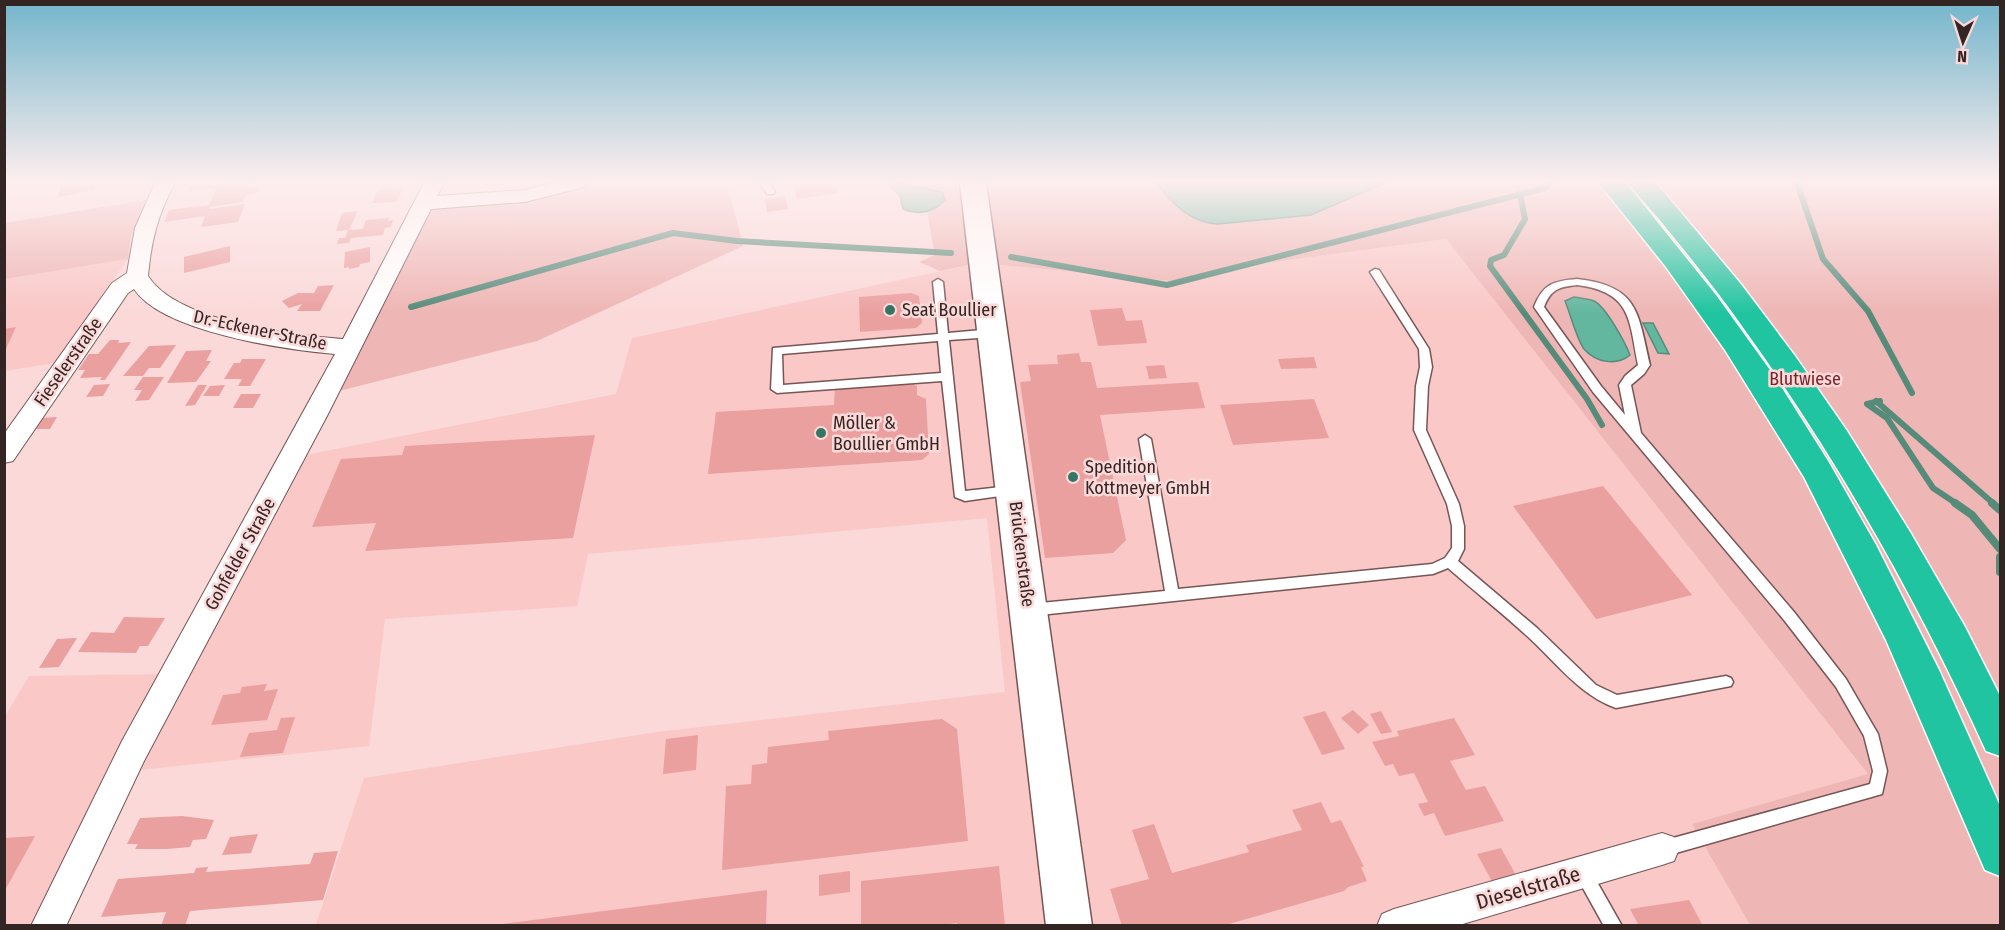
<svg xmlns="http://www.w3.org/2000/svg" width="2005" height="930" font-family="'Fira Sans Condensed',sans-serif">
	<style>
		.built { fill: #f9c8c7 }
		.green { fill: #eeb6b5 }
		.water { fill: #64b79f; stroke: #568b7a; stroke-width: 1.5 }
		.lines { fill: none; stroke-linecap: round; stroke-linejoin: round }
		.stream-far1 { stroke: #568b7a; stroke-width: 6 }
		.stream { stroke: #568b7a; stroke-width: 8 }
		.building { fill: #eba0a0 }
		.service-casing { stroke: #755; stroke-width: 3 }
		.minor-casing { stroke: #755; stroke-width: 2 }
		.secondary-casing { stroke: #755; stroke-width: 3 }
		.motorway-casing { stroke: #fff; stroke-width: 3 }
		.service { fill: #fff; fill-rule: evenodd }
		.minor { fill: #fff; fill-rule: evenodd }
		.secondary { fill: #fff; fill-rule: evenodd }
		.motorway { fill: #20c4a0; fill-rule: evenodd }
		.poi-dot { fill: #357564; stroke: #fbd9d9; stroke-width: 2 }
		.labels { text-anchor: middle; stroke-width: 5; stroke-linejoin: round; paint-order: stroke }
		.poi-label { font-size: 18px; fill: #342525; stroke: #fbd9d9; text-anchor: start }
		.street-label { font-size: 18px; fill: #342525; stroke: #fbd9d9 }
		.park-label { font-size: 18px; fill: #79232b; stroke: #fbd9d9 }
		.near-street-label { font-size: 21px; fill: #342525; stroke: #fbd9d9 }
	</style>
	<rect width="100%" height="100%" fill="#fbd9d9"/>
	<g class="built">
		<polygon points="1446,239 1868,774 1692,824 1750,925 316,925 364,778 657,732 1005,692 987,518 588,554 577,606 385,619 369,746 129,771 42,925 5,926 5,716 29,676 170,674 290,458 616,394 632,338 969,265 1000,265 1171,281 1259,264"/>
		<polygon points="128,259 54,363 5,371 5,279"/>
	</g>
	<g class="green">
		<polygon points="589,183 727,183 743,246 537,341 331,393 432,208 527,198"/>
		<polygon points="916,183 2000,183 2000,925 1750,925 1692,824 1868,774 1446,239 1259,264 1171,281 1000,265 969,265 940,271 919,262 935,255 922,185"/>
		<polygon points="146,200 131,236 128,259 5,279 5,223"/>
	</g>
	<g class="water">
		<path d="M897,183L942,192L945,200C934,212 918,216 903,209L900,196L891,186Z"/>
		<path d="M1156,183H1385L1311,215L1218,224C1190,223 1173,204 1156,183Z"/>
		<path d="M1574,297C1580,298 1588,299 1594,301C1606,307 1625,342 1630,355C1617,366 1596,363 1584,349C1577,340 1570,313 1565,301Z"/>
		<polygon points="1643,323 1653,323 1669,354 1658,353"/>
	</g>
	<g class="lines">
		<g class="stream-far1">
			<polyline points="1797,183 1823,259 1868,311 1912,393"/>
			<polyline points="1520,194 1525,219 1504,255 1491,260 1490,266 1587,399 1602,425"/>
			<polyline points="1011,257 1167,285 1545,188 1550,183"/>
			<polyline points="411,307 673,233 737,241 951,253"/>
			<polyline points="1876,401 1994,504"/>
			<polyline points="1880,401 1867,404 1887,418 1933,488 1957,504"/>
		</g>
		<g class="stream">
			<polyline points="1955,503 1972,515 2000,549"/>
			<polyline points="1992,503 2000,510"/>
			<polyline points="2000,557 2000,572"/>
		</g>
	</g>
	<g class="building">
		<polygon points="61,183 96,183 94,190 58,197"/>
		<polygon points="192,183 250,183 248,187 259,185 257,193 246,195 243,202 210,207 209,209 245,204 238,222 201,227 205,216 164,222 169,210 209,205 216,188 188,191"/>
		<polygon points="793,183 835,183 838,193 797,199"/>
		<polygon points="403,189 396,202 372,203 378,190"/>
		<polygon points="785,196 788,209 767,212 765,199"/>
		<polygon points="358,211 349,230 363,229 366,220 389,218 388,221 393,220 391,227 385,228 383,235 351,238 349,243 337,244 339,238 345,238 348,230 336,231 342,213"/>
		<polygon points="230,246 230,262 184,273 184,257"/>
		<polygon points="370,247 370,262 360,264 359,267 349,269 349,267 344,268 345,252"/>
		<polygon points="334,285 320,311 297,311 302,304 289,308 282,301 298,293 314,293 318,286"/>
		<polygon points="911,293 919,296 922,323 916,328 860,332 859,297"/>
		<polygon points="1122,308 1126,321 1142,320 1147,343 1098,346 1090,310"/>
		<polygon points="16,327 4,353 4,329"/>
		<polygon points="110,340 119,340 118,343 131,342 105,380 100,380 102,377 80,378 85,370 78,370 89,354 98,354"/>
		<polygon points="176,345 160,368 149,368 143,376 123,376 149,346"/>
		<polygon points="212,350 206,361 211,361 196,382 167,383 186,351"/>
		<polygon points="1079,353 1081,362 1091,362 1097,388 1198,382 1205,408 1100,415 1126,540 1113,553 1045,558 1020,382 1031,381 1028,365 1058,364 1057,355"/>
		<polygon points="1314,357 1317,368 1281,369 1278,359"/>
		<polygon points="242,359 266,359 250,386 238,386 242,379 224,379 234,363 240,363"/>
		<polygon points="1164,365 1167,378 1149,379 1146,366"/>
		<polygon points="143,377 164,377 149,400 135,401 142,390 134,390"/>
		<polygon points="909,382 917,386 917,395 926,399 929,454 922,460 708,474 716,412 834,405 835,386"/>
		<polygon points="110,384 103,396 86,397 94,385"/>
		<polygon points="198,385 207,385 195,405 185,406"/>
		<polygon points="225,385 219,396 203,396 210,386"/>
		<polygon points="241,394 261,394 253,408 233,408"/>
		<polygon points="1314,399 1329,438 1233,445 1220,405"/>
		<polygon points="57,417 50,429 32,429 40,418"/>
		<polygon points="595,435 573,538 365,551 376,523 312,527 341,459 402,455 405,446"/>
		<polygon points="1603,486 1692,595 1596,619 1513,506"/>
		<polygon points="124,617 165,618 148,646 140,646 136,653 78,652 91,632 114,633"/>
		<polygon points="77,638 59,667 39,668 57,639"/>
		<polygon points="267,684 264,691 278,689 267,720 211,725 223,695 240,693 242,687"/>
		<polygon points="1353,710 1369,725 1358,734 1341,718"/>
		<polygon points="1325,711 1345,749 1322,755 1303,717"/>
		<polygon points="1381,711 1392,732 1381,734 1370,714"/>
		<polygon points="295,717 283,753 240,757 249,733 277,730 281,718"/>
		<polygon points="1454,718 1475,755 1450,761 1466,790 1485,786 1504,821 1445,836 1434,813 1424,816 1418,804 1428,802 1414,773 1399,776 1393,764 1385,766 1372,742 1399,736 1397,731"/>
		<polygon points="942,719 957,729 968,841 722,870 726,786 751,784 752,765 767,763 768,747 829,740 828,731"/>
		<polygon points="698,735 696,770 663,774 666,739"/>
		<polygon points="1321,802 1331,823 1341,820 1364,867 1361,867 1367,881 1348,887 1344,891 1222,926 1122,926 1110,889 1149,879 1132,830 1154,824 1172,873 1249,852 1246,845 1302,830 1292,810"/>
		<polygon points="182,816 214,820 206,839 193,840 190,847 167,849 135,849 138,844 127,844 140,818"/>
		<polygon points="258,834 251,853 222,855 230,837"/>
		<polygon points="35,836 4,892 4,838"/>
		<polygon points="1501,848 1517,877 1493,883 1477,854"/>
		<polygon points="338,851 323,900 190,911 185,926 161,926 166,912 101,917 118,879 194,873 196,868 208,867 206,872 310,864 314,853"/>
		<polygon points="999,866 1005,926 957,926 957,923 950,924 950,926 861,926 861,881"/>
		<polygon points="850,871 850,892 819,896 819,875"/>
		<polygon points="767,890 766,926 503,926 503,924"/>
		<polygon points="1689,900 1703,926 1639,926 1630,909"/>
	</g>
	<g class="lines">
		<defs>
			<g id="service">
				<polygon points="760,183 770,183 775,192 773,194 767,194"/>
				<path d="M1375,269L1379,270L1429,349L1432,367L1428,386L1426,430L1459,504L1464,526V549L1458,561L1537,628L1596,685L1617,695L1726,676L1731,678L1733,682L1731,686L1616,708C1579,695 1555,661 1526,635C1501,612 1474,591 1448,568L1433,574L1030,616L1025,614L1023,610L1025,606L1030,604L1165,591L1139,439L1145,435L1151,439L1178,589L1432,564L1445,558L1452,548V526L1447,504L1414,430L1416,386L1420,367L1419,349L1370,272Z"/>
				<path d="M938,279L943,282L948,333L993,329L998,333L993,337L949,340L965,491L1010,486L1014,488L1016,491L1014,494L965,501L955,497L942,381L777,393L771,389L773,348L938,334L933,282ZM938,341L941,373L783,385L782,354Z"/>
				<path d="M1577,279C1639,286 1638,313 1650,365L1644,374L1631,385L1641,433L1794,612L1846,679L1878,734L1887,771L1882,794L1662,857L1656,854L1654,849L1656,844L1662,841L1870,784L1873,771L1864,736L1836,687L1784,620L1593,392L1534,307C1543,284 1553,281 1577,279ZM1577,285C1632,292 1629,320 1638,365L1625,376L1619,385L1625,415L1601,386L1544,307C1551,289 1559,287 1577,285Z"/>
				<polygon points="1582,864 1588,866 1622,926 1604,926 1574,872 1576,866"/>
			</g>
			<g id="minor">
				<path d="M155,183H175C158,213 151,242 148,276C177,322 292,335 343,339L424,183H444L437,196L525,190L552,183H587L584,187L525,202L431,209L328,414L144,761L66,926H31L122,741L335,354C286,350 162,332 134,289L128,293L13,461L4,463V434L112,283L127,273L135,228Z"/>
				<polygon points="1662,833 1674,837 1679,849 1674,861 1662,865 1456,926 1377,926 1382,914 1394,909"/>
			</g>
			<polygon id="secondary" points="960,183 986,183 1092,926 1046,926"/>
			<g id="motorway">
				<polygon points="1599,183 1626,183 1716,295 1775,377 1828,461 1876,545 1939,670 2000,806 2000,876 1985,870 1886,640 1804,477 1725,350 1666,267"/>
				<path d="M1629,183H1656L1740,283L1795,356L1847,431L1910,532L1965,627L2000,696V756L1986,751C1920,605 1841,464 1747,333C1722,297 1695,263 1667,229C1655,213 1640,199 1629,183Z"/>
			</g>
		</defs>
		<use href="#service" class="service-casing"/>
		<use href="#minor" class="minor-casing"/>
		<use href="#secondary" class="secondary-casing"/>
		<use href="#motorway" class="motorway-casing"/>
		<use href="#service" class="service"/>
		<use href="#minor" class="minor"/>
		<use href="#secondary" class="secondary"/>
		<use href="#motorway" class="motorway"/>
	</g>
	<linearGradient id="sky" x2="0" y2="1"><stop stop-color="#73b5cb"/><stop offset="0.58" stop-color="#fdeeee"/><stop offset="1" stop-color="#fdeeee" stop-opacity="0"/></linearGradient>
	<rect width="2005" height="313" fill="url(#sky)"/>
	<g class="poi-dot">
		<circle cx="890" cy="310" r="6"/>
		<circle cx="821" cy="433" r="6"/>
		<circle cx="1073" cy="477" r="6"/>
	</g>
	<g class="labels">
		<g class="poi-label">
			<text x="902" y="316">Seat Boullier</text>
			<text x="833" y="429">Möller &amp;<tspan x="833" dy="21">Boullier GmbH</tspan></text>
			<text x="1085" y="473">Spedition<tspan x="1085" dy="21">Kottmeyer GmbH</tspan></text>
		</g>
		<g class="street-label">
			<text transform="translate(260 330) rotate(12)" y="6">Dr.-Eckener-Straße</text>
			<text transform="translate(68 362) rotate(-55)" y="6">Fieselerstraße</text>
			<text transform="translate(240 554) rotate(-61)" y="6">Gohfelder Straße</text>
			<text transform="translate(1022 554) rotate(83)" y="6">Brückenstraße</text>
		</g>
		<g class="park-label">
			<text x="1805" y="385">Blutwiese</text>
		</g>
		<g class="near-street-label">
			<text transform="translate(1528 888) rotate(-16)" y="7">Dieselstraße</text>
		</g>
	</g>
	<rect width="2005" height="930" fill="none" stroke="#342525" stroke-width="12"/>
	<g transform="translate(1963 42) rotate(183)" stroke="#fbd9d9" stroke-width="4.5" paint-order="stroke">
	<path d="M0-4.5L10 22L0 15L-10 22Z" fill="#342525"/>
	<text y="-9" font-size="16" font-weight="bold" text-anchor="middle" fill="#342525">N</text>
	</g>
</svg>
